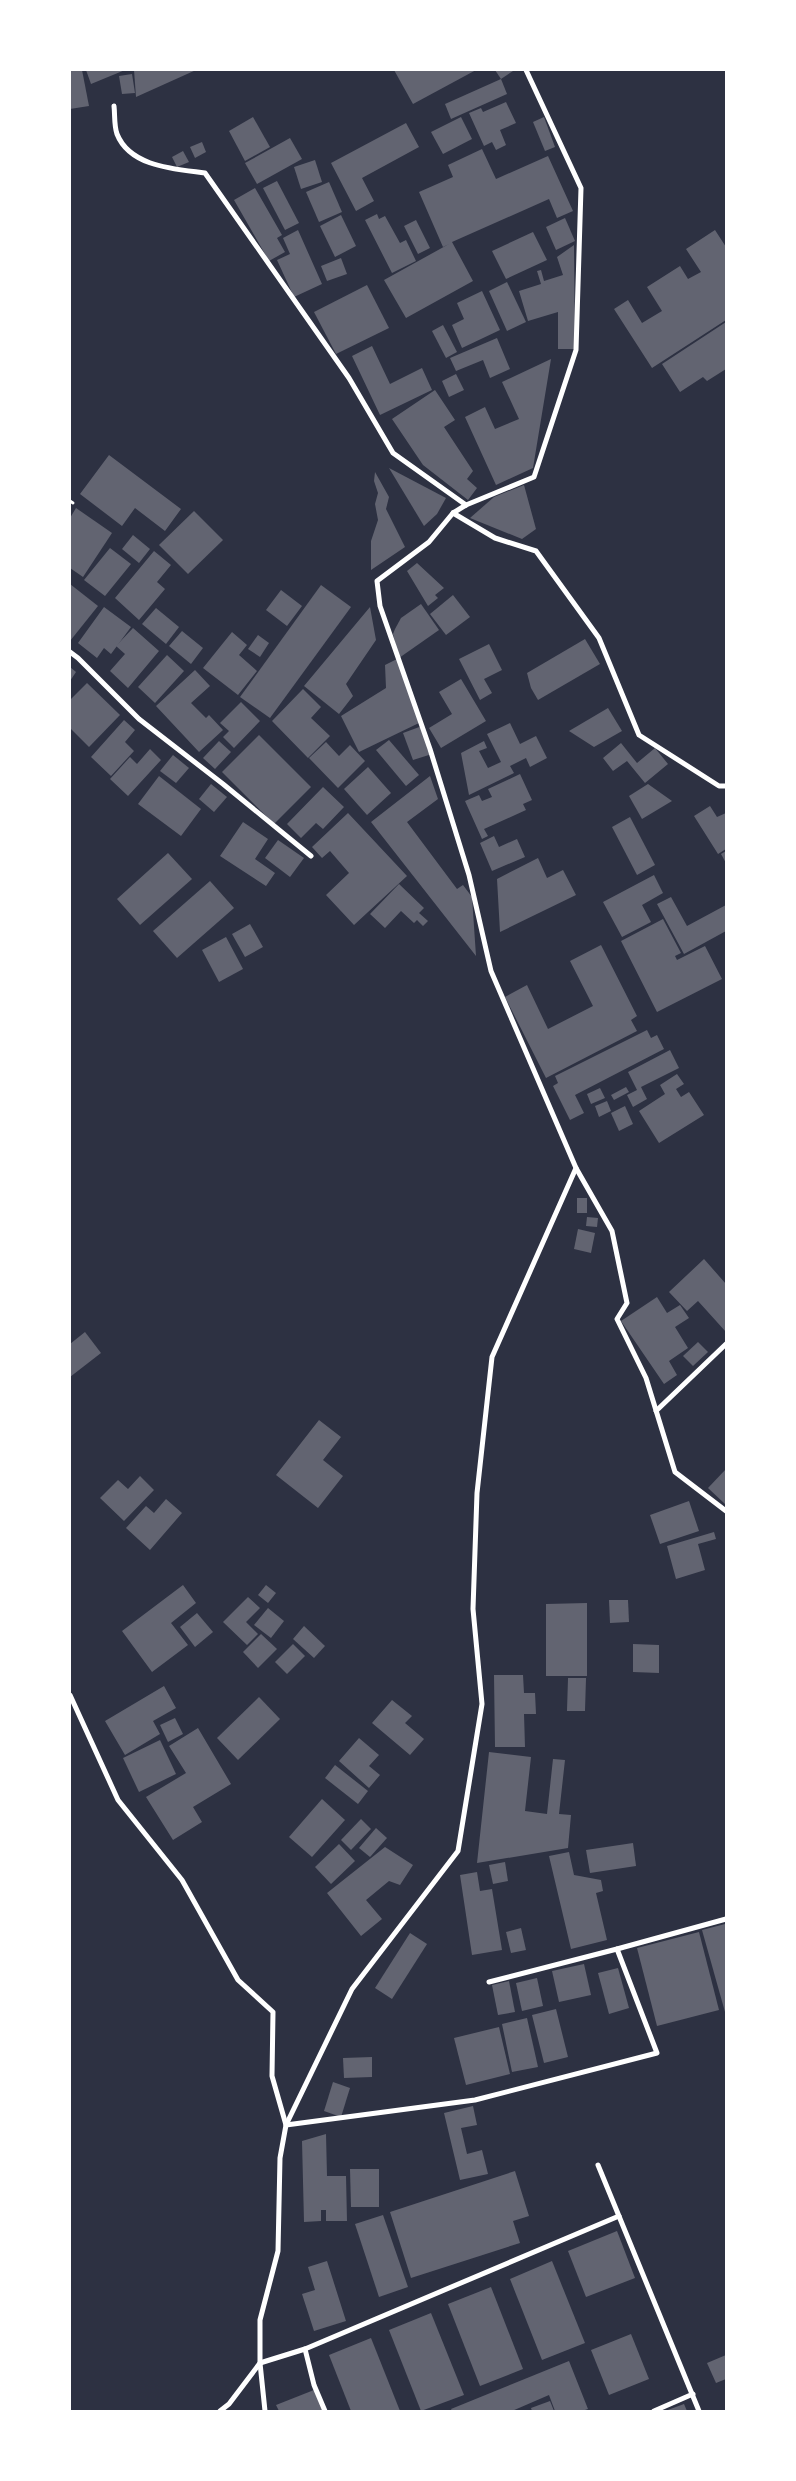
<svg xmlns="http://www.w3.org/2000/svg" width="796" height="2481" font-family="Poppins,sans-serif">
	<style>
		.building { fill: #626471 }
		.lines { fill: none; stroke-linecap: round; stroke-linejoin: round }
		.path { stroke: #fff; stroke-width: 3 }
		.minor { stroke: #fff; stroke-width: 5 }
	</style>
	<rect width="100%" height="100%" fill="#2d3142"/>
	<g class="building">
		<polygon points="70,70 82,70 89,106 70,109"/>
		<polygon points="86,70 125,70 91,84"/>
		<polygon points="134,70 196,70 136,97"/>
		<polygon points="394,70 476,70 413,104"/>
		<polygon points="495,70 512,70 513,71 501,79"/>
		<polygon points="132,74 135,93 122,94 119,76"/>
		<polygon points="501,79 507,94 451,119 445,104"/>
		<polygon points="506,102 516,123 500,130 506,145 496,150 492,142 484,146 469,113 481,108 483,112"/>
		<polygon points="253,117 270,147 245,161 229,131"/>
		<polygon points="461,117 472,139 443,154 431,132"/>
		<polygon points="544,117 555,147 545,151 533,122"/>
		<polygon points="406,123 419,147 362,178 374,201 356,211 331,163"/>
		<polygon points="290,138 302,159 257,184 245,163"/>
		<polygon points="202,142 206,152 195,158 190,147"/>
		<polygon points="482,149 496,179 548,156 573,211 557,218 549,199 452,242 473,281 406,318 384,280 449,244 443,247 419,192 453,177 448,165"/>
		<polygon points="183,151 189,162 177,167 172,157"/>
		<polygon points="315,160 322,182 301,189 294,167"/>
		<polygon points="277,181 299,223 285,230 263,188"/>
		<polygon points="329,182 342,212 319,222 306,192"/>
		<polygon points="255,188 282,235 277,238 285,252 269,261 234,200"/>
		<polygon points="377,214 379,219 385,216 400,243 406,240 416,261 392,273 365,220"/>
		<polygon points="341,215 356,246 335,257 320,226"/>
		<polygon points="565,218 575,241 556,250 546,227"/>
		<polygon points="416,220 430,248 418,254 404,226"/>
		<polygon points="298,230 322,284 294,297 277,260 290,254 283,238"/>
		<polygon points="715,230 726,247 726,320 652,368 614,309 628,300 642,323 662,311 647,287 680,266 688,279 701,272 686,249"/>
		<polygon points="533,232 547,260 506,279 492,251"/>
		<polygon points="574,245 575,349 558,349 558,312 528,321 519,291 541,284 537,271 541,270 544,281 563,275 557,257"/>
		<polygon points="341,258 347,274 327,281 321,266"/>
		<polygon points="507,282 526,322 507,331 489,291"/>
		<polygon points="367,285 389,328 336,354 314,312"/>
		<polygon points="482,291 500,330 462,348 452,325 464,319 457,303"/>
		<polygon points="726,322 726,369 707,381 703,377 680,392 662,364"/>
		<polygon points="443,325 457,352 446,358 432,331"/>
		<polygon points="497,338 510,369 490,378 483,360 456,371 450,358"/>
		<polygon points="372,346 390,384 422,368 432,390 380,415 352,356"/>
		<polygon points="551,359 533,468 496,485 465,417 485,407 495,429 519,419 502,382"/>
		<polygon points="456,374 464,390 449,397 442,381"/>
		<polygon points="435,390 455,420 444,427 473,471 467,479 477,488 468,500 423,465 392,419"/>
		<polygon points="109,455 181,509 165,531 135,508 122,526 80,494"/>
		<polygon points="389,468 446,498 437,514 424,526"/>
		<polygon points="375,472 389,497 386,509 405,547 371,570 371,541 378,520 375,504 378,493 374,481"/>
		<polygon points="524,485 536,529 522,539 470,518 494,497"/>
		<polygon points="76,508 112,533 83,577 70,568 70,518"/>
		<polygon points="194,511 223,540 188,574 159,545"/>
		<polygon points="133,535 150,549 139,563 122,549"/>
		<polygon points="110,548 131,564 105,596 84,580"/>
		<polygon points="154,551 171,565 157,582 165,589 139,620 115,598"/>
		<polygon points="417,563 444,588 435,595 438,598 428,606 407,571"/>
		<polygon points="70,584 98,606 70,641"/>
		<polygon points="321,585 351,607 270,718 240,697"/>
		<polygon points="281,590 302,606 287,626 266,610"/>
		<polygon points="453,595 470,617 446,635 430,614"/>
		<polygon points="421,604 439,630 399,658 393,634 395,629 401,618"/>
		<polygon points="104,607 131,627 111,654 104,648 97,658 78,643"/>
		<polygon points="370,607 376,640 346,684 353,696 339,714 304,686"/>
		<polygon points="156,608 179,627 166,644 142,624"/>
		<polygon points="133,628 159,651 128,688 110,671 125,654 116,646"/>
		<polygon points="182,631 203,648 191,664 169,646"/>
		<polygon points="232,632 247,645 239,655 257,671 238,695 203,668"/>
		<polygon points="258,635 269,643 260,657 248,649"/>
		<polygon points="585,639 600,664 538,700 531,688 527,673"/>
		<polygon points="489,644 502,670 484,679 492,693 480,700 459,659"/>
		<polygon points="167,655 184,671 155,703 138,687"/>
		<polygon points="397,659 419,723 359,752 341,716 386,688 385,665"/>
		<polygon points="70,667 76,672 70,681"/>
		<polygon points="195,670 210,686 191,703 206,718 209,715 223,730 199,752 156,706"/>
		<polygon points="461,679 486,721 441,748 429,728 452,714 439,692"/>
		<polygon points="87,683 120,715 89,747 70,728 70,700"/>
		<polygon points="303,689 321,707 311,718 330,736 308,758 272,721"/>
		<polygon points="241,702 260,721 234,748 223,737 229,731 220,723"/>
		<polygon points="608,708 622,731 594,747 569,731"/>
		<polygon points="124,720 135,730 125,742 134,751 111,776 91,757"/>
		<polygon points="510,723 520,744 536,736 547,758 530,767 526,758 510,766 514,773 469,795 461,753 484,741 487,748 479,751 488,768 501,762 487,734"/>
		<polygon points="422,726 432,754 413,760 403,733"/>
		<polygon points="259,735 311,787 274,824 222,772"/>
		<polygon points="389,740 419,775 406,786 376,750"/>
		<polygon points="219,741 231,752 215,769 203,758"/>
		<polygon points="326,742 339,756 350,745 365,761 338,788 309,758"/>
		<polygon points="621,743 637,763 655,748 668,764 645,783 627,761 613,771 603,758"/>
		<polygon points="150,749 161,760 128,796 110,779 130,757 137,764"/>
		<polygon points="173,755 189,768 176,783 160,771"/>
		<polygon points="368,767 391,793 367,815 344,789"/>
		<polygon points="520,774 532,800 523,804 526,810 484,829 488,836 482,839 465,801 479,795 482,801 492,797 488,789"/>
		<polygon points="159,776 201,809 181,836 138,804"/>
		<polygon points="430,776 438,799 407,822 457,889 463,885 472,897 476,956 371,822"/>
		<polygon points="211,784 227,797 214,812 199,799"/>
		<polygon points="648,784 672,801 642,819 629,796"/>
		<polygon points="323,787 344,807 323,829 316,823 301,838 287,824"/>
		<polygon points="710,806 717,817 726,813 726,849 718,854 694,816"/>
		<polygon points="348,813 407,876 354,925 326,895 349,873 330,851 322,858 312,847"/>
		<polygon points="630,817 655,865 637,875 612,827"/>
		<polygon points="243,822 268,839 255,859 275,873 266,886 220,856"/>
		<polygon points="494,836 499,847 517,839 525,857 492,871 480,843"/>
		<polygon points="278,840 304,858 290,877 265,858"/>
		<polygon points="726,851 726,863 721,854"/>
		<polygon points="168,853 192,879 140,925 117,899"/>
		<polygon points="538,858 547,878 563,870 576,895 500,932 497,879"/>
		<polygon points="654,875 663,893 642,905 651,922 622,937 603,902"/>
		<polygon points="210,881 234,908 177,958 153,931"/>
		<polygon points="399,884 424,908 419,913 428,921 423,926 417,920 414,923 401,911 385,928 370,914"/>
		<polygon points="671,897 687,926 726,905 726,931 684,954 657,904"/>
		<polygon points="663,919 681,953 675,956 677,960 705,946 722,979 657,1012 621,941"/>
		<polygon points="250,924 263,947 245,957 232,934"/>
		<polygon points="226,937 243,969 219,982 202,950"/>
		<polygon points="601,945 637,1016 631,1020 637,1031 546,1078 505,997 527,985 548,1029 593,1006 570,961"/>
		<polygon points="647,1030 651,1038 657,1035 664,1049 575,1095 584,1113 570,1120 553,1086 558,1083 555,1076"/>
		<polygon points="670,1050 679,1068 641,1087 647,1099 633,1107 627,1095 637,1090 628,1072"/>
		<polygon points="677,1074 684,1084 676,1089 681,1097 689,1092 704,1115 659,1143 639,1111 665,1094 660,1085"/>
		<polygon points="626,1087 629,1092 614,1100 611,1095"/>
		<polygon points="600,1088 605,1098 591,1104 587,1094"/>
		<polygon points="607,1101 611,1111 599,1117 595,1106"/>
		<polygon points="625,1106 633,1124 619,1131 611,1113"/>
		<rect x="577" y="1198" width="10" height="15"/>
		<polygon points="587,1217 598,1218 597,1227 586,1226"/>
		<polygon points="578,1229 595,1233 591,1253 574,1249"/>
		<polygon points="704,1259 726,1284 726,1332 698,1301 687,1311 669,1292"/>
		<polygon points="657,1297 667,1313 680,1305 689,1318 675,1327 688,1348 669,1361 677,1375 664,1384 621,1321"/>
		<polygon points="85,1332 101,1353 70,1377 70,1344"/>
		<polygon points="698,1342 708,1352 693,1366 683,1356"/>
		<polygon points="319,1420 341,1437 323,1460 343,1476 318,1508 276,1475"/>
		<polygon points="726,1469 726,1503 725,1504 708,1488"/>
		<polygon points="140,1476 154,1490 124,1521 100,1498 118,1480 128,1489"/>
		<polygon points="166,1499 182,1513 150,1550 126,1528 146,1506 154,1513"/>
		<polygon points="689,1501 699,1531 660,1544 650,1515"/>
		<polygon points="714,1532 716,1539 698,1544 705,1570 676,1579 667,1546"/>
		<polygon points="183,1585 196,1603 171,1623 188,1645 152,1672 122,1631"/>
		<polygon points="266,1585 276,1593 268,1603 258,1595"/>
		<polygon points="248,1597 260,1608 246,1622 258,1634 247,1645 223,1622"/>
		<polygon points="609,1600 628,1600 629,1622 610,1623"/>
		<polygon points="587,1603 587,1676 546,1676 546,1604"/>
		<polygon points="268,1608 284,1621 271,1638 254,1625"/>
		<polygon points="197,1613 213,1632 195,1647 180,1627"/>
		<polygon points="304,1626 325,1646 314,1658 293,1639"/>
		<polygon points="261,1634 277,1649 258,1668 243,1652"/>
		<polygon points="293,1644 305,1656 287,1674 275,1662"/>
		<polygon points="633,1644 659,1645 659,1673 633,1672"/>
		<polygon points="494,1675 523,1675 524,1693 535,1693 536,1714 524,1714 525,1747 495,1747"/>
		<polygon points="568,1678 586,1678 585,1711 567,1711"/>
		<polygon points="164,1686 176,1708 153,1721 160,1734 125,1755 105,1721"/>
		<polygon points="259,1697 280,1719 238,1760 217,1738"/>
		<polygon points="392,1700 412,1716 405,1723 424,1739 410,1755 372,1723"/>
		<polygon points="175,1718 183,1734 168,1742 160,1725"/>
		<polygon points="198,1728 231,1784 193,1807 202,1822 173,1840 146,1797 186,1773 169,1746"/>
		<polygon points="359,1738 379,1755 369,1766 380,1775 369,1788 339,1761"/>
		<polygon points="160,1740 176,1774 139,1792 123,1758"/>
		<polygon points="489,1752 531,1757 525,1811 547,1814 553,1759 565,1760 559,1814 571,1815 568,1848 477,1863"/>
		<polygon points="335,1765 368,1791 358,1804 325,1778"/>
		<polygon points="322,1799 345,1820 312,1857 289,1837"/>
		<polygon points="361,1819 371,1829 351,1850 341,1840"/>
		<polygon points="376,1828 387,1838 370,1857 359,1848"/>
		<polygon points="633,1843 636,1866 590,1873 586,1850"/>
		<polygon points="339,1844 355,1861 331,1884 315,1867"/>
		<polygon points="385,1847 413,1865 400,1885 389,1881 366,1900 382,1919 361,1936 327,1893"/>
		<polygon points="569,1852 574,1875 601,1880 603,1891 596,1893 607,1940 571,1949 549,1856"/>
		<polygon points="505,1862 508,1881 493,1884 489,1865"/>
		<polygon points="477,1872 480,1891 492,1889 502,1950 472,1955 460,1875"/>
		<polygon points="725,1924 726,1926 725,2012 702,1930"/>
		<polygon points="521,1928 526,1950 511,1953 506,1932"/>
		<polygon points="699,1932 719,2010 657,2026 637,1948"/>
		<polygon points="410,1933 427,1944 392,1999 375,1988"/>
		<polygon points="584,1964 591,1995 559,2002 552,1971"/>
		<polygon points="618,1968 629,2008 609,2014 598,1973"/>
		<polygon points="537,1978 543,2006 522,2011 516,1983"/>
		<polygon points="509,1981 515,2012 498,2015 492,1985"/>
		<polygon points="556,2009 568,2057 544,2063 532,2015"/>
		<polygon points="527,2018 538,2067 512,2072 502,2024"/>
		<polygon points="499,2027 510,2074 466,2085 454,2038"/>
		<polygon points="372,2057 372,2077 344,2078 343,2058"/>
		<polygon points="333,2082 350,2088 341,2117 324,2111"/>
		<polygon points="473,2106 477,2125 461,2128 467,2154 482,2150 488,2174 460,2180 444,2113"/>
		<polygon points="326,2134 327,2176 346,2176 347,2221 326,2221 326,2210 321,2210 321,2221 304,2222 302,2141"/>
		<polygon points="350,2169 379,2169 379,2207 351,2207"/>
		<polygon points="515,2171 529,2216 513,2221 520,2243 411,2278 390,2212"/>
		<polygon points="383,2215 408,2287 379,2297 355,2224"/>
		<polygon points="617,2231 635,2278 586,2297 568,2251"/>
		<polygon points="327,2261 346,2321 314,2331 302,2294 315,2290 308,2267"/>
		<polygon points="552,2261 585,2343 542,2360 510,2279"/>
		<polygon points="491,2287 523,2369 480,2386 448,2304"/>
		<polygon points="431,2313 464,2395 421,2411 389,2330"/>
		<polygon points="631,2334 649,2379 609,2395 591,2350"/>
		<polygon points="371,2338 400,2411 351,2411 329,2355"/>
		<polygon points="726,2355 726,2379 716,2383 707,2363"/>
		<polygon points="569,2361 588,2409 582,2411 555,2411 549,2395 512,2411 452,2411 451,2409"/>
		<polygon points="314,2390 323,2411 279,2411 276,2405"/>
		<polygon points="550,2401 554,2411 532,2411 531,2408"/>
		<polygon points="684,2404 687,2411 665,2411"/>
	</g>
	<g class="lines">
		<polyline class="path" points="70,501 73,503"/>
		<g class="minor">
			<path d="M114,106C115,115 114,126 117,134C130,167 175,169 205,173L349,378L393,453L466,505"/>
			<polyline points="453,513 495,538 536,551 599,638 639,735 719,786 726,786"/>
			<polyline points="70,652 78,658 139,719 223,784 311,856"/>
			<polyline points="576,1168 612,1231 627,1303 617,1319 646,1378 675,1472 726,1511"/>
			<polyline points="656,1411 726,1344"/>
			<polyline points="70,1695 118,1800 182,1880 238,1980 273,2012 272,2076 286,2125 475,2100 657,2053 617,1949 726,1919"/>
			<polyline points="489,1982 617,1949"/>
			<polyline points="598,2165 699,2411"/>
			<polyline points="305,2349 314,2385 325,2411"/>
			<polyline points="220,2411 229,2404 260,2363 305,2349 619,2216"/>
			<polyline points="265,2411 260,2363 260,2320 278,2251 280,2158 286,2125 352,1989 458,1851 482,1704 473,1609 477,1493 492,1357 576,1168 491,971 469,875 430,749 380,606 377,581 429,542 453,513 466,505 534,477 576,350 581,188 526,70"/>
			<polyline points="654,2411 693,2394"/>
		</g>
	</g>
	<rect width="796" height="2481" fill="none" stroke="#ffffff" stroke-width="142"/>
</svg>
